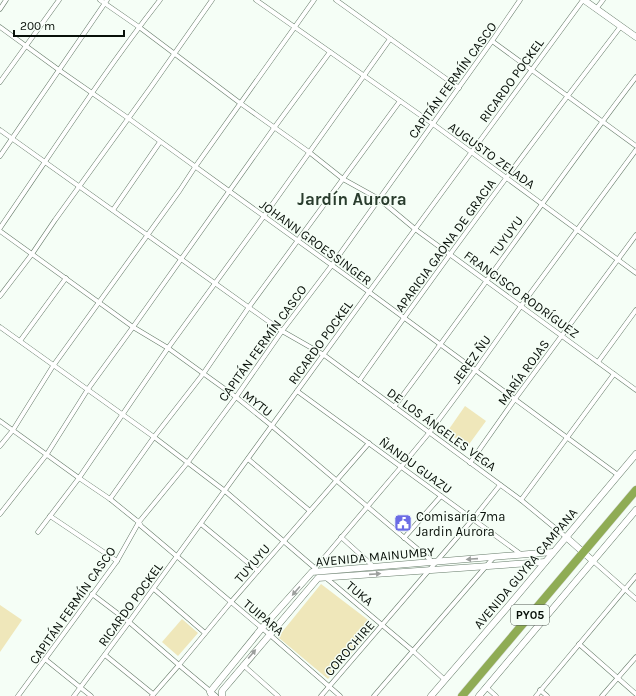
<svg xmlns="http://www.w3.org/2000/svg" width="636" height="696" font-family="Karla,sans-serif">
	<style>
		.green { fill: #efe7ba }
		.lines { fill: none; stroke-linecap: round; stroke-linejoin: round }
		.street-casing { stroke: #667b69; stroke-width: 5 }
		.secondary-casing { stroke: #667b69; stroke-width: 7 }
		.highway-casing { stroke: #d7d9d8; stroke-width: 9 }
		.street { stroke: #fff; stroke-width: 4 }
		.secondary { stroke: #fff; stroke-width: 6 }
		.highway { stroke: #8fac54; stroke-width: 8 }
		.oneway { fill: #9c9f9d }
		.labels { text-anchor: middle; stroke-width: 3; stroke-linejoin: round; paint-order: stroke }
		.shield { fill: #f5fef6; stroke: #4f5750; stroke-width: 1 }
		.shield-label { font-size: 12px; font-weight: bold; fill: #081009 }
		.street-label { font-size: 13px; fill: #081009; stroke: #f5fef6 }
		.poi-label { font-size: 13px; fill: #081009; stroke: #f5fef6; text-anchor: start }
		.district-label { font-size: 17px; font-weight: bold; fill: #293c2d; stroke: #f5fef6 }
	</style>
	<rect width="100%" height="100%" fill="#f5fef6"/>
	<g class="green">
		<polygon points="465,406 486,421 467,447 447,432"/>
		<polygon points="321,584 376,626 328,679 278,637"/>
		<polygon points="0,605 22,620 0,652"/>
		<polygon points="182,619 198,633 178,656 162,642"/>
	</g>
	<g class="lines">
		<defs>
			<g id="street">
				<polyline points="100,0 139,27 240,103 309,152 343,179 379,199 415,229 636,390"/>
				<polyline points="256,0 433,124 636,273"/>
				<polyline points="336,0 459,88"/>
				<polyline points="0,9 6,0"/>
				<polyline points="596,9 603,0"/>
				<polyline points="0,27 59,70 128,118 369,292 618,475"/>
				<polyline points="492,41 636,146"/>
				<polyline points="0,82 59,0"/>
				<polyline points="0,130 282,331 324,355 521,500 566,537"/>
				<polyline points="0,156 107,0"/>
				<polyline points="113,210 160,142"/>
				<path d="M0,228C53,151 103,73 160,0"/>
				<polyline points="0,231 133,327 168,348 236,397 272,426 433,562"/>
				<polyline points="0,296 32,254 55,220 151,87 212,0"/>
				<polyline points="0,327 154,437 225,491"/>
				<polyline points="20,341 66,278"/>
				<polyline points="598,362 636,310"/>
				<path d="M359,381C444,261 531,143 621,26"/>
				<polyline points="297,391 522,555"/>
				<path d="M394,407C476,298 553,186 636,77"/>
				<polyline points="0,421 79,478 110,499 136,520 139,522 141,526 269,634 340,696"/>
				<polyline points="0,446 13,430 53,366 180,190 195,167 314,0"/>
				<polyline points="248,459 310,511"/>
				<polyline points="470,463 515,399 636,235"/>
				<polyline points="225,491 316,569"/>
				<polyline points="110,499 154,437 203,374 249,307 400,101"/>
				<polyline points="521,500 614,374"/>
				<polyline points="0,514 47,454 88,389 133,327 274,128 330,52"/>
				<polyline points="50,516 117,561"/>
				<polyline points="201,524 258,571"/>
				<polyline points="38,532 79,478 168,348 264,216 390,39"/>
				<polyline points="341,537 374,567"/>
				<polyline points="404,538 441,496"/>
				<polyline points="593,561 636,599"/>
				<polyline points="312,572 401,467 429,433 475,371 521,306 636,150"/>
				<polyline points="325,577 413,651 445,680"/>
				<polyline points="154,589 205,633"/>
				<polyline points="92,594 129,622 179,665 216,696"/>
				<polyline points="579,644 636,694"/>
				<polyline points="105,655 153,694"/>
				<polyline points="45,659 91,696"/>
				<polyline points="243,665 278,696"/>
				<polyline points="486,687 496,696"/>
				<polyline points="540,690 547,696"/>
				<polyline points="18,696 117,561 139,522 188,462 236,397 282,331 332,265 492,41 520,0"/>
				<polyline points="74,696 129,622 369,292 583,0"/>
				<polyline points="152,696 179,665 231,602 369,443"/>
				<polyline points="321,696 473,519 500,485"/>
				<polyline points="374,696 494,557"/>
				<polyline points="536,696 636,576"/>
				<polyline points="602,696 636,657"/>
			</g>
			<g id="secondary">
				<polyline points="584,0 636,37"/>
				<polyline points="566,537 593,561"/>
				<polyline points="212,696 210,692 262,628 312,572 553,552"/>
				<polyline points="222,696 222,691 318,578 545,562"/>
				<polyline points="431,696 511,603 636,454"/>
				<polyline points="479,696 636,510"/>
			</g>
			<polyline id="highway" points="462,696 636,490"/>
		</defs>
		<use href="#street" class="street-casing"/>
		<use href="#secondary" class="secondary-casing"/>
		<use href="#highway" class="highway-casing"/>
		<use href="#street" class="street"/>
		<use href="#secondary" class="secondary"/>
		<use href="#highway" class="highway"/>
	</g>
	<defs><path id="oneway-solid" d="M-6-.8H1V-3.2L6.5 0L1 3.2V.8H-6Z"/></defs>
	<g class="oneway">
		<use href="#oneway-solid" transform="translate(472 559) rotate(176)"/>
		<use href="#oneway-solid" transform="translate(375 574) rotate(-4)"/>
		<use href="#oneway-solid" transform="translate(296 591) rotate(131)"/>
		<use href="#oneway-solid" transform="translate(252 654) rotate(-50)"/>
	</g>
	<defs>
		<symbol id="civic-square" viewBox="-11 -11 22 22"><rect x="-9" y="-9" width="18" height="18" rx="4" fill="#6b6ce5" stroke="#f5fef6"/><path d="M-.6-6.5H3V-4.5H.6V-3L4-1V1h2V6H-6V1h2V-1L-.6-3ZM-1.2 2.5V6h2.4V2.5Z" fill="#fff"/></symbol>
	</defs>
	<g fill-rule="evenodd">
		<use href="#civic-square" x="393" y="513" width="20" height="20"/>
	</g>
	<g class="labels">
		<rect class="shield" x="511" y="605" width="38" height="20" rx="3"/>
		<g class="shield-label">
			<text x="530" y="619">PY05</text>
		</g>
		<g class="street-label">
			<text transform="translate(452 80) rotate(-54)" y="5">CAPITÁN FERMÍN CASCO</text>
			<text transform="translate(511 80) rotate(-54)" y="5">RICARDO POCKEL</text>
			<text transform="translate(492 155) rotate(36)" y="5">AUGUSTO ZELADA</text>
			<text transform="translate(506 236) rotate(-54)" y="5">TUYUYU</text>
			<text transform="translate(316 242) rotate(36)" y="5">JOHANN GROESSINGER</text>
			<text transform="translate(445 245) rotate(-54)" y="5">APARICIA GAONA DE GRACIA</text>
			<text transform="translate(522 294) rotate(36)" y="5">FRANCISCO RODRÍGUEZ</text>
			<text transform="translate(320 342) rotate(-54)" y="5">RICARDO POCKEL</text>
			<text transform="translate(262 343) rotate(-54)" y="5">CAPITÁN FERMÍN CASCO</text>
			<text transform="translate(471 359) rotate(-54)" y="5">JEREZ ÑU</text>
			<text transform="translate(523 372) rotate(-54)" y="5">MARÍA ROJAS</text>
			<text transform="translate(258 403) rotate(38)" y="5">MYTU</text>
			<text transform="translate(442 429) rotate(36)" y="5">DE LOS ÁNGELES VEGA</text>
			<text transform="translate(416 465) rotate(36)" y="5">ÑANDU GUAZU</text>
			<text transform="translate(375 556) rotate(-5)" y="5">AVENIDA MAINUMBY</text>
			<text transform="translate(252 563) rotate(-49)" y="5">TUYUYU</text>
			<text transform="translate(525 568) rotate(-50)" y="5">AVENIDA GUYRA CAMPANA</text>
			<text transform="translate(360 593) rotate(40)" y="5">TUKA</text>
			<text transform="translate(130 604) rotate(-54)" y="5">RICARDO POCKEL</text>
			<text transform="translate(72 605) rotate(-55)" y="5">CAPITÁN FERMÍN CASCO</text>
			<text transform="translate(264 617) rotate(40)" y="5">TUIPARA</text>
			<text transform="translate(349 648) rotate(-49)" y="5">COROCHIRE</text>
		</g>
		<g class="poi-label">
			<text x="416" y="521">Comisaría 7ma<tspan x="416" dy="15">Jardin Aurora</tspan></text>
		</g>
		<g class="district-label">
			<text x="352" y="205">Jardín Aurora</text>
		</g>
	</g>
	<path d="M14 30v6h110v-6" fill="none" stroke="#081009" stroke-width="2"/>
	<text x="20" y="30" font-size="12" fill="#081009" stroke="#f5fef6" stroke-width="3" paint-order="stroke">200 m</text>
</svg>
